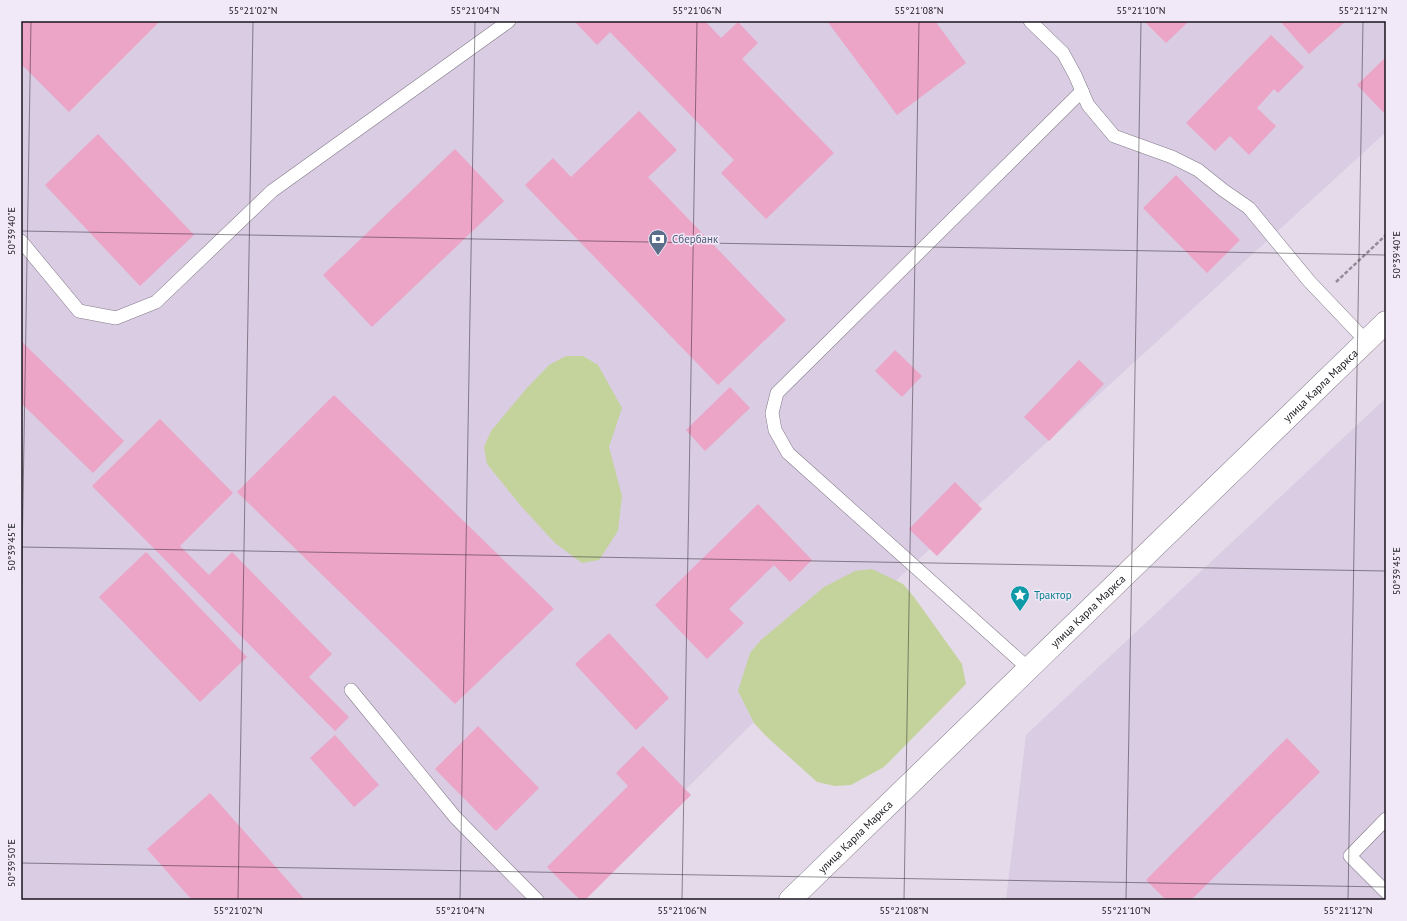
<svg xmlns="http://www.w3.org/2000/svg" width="1407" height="921" font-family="'PT Sans',sans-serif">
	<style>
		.built { fill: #d9cce3 }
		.green { fill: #c4d39c }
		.building { fill: #eca4c7 }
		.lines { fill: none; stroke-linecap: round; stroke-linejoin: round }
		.service-casing { stroke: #837a89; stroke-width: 14 }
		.secondary-casing { stroke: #837a89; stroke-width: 23 }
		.path { stroke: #948d99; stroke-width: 2.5; stroke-dasharray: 4 2; stroke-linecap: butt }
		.service { stroke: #fff; stroke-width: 13 }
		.secondary { stroke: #fff; stroke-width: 22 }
		.ticks { fill: none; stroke: #18151b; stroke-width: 1; stroke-opacity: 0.45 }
		.labels { text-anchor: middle; stroke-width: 3; stroke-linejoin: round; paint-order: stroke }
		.service-label { font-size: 11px; fill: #4e5e75; stroke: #f1e8f8; text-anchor: start }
		.street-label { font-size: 11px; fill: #18151b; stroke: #f1e8f8 }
		.culture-label { font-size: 11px; fill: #0d838f; stroke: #f1e8f8; text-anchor: start }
		.neatline { fill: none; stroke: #18151b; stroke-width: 1.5 }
		.ticks-label { font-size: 10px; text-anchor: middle; fill: #18151b }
	</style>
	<rect width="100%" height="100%" fill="#e4daea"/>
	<g class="built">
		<polygon points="21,21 1386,21 1386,132 907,570 574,900 21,900"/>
		<polygon points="1386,398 1386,900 1006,900 1026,735"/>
	</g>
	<g class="green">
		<polygon points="566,356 583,356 598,365 622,408 609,447 622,496 618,531 599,560 582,563 555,543 521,506 487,464 484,447 491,431 526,389 549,365"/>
		<polygon points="872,569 903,584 914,597 962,664 966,684 884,767 851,785 835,786 817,782 766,736 754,723 738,691 750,653 761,640 824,587 855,571"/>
	</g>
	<g class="building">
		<polygon points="21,21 160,21 69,112 21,64"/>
		<polygon points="579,21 705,21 721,38 738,22 758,43 742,59 834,153 766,219 721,173 734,160 610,32 597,45 576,23"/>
		<polygon points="827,21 935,21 966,63 897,115"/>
		<polygon points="1144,21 1189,21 1166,43"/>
		<polygon points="1280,21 1346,21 1309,54"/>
		<polygon points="1271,35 1304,67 1278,93 1274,89 1257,108 1276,126 1249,155 1230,136 1215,151 1186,123"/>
		<polygon points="1386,57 1386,115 1357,85"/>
		<polygon points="639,111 677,150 648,177 786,320 718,385 525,185 553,158 571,177"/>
		<polygon points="98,134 194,235 140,286 45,185"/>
		<polygon points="455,149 504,201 372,327 323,275"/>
		<polygon points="1176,175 1240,240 1207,273 1143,208"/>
		<polygon points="21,341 124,441 93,473 21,403"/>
		<polygon points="895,350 922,376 902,397 875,371"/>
		<polygon points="1079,360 1104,384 1049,441 1024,417"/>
		<polygon points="730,387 750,408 705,451 686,430"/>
		<polygon points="334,395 554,609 455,704 237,492"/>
		<polygon points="160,419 233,493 180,546 209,575 232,552 332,654 309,677 349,717 335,731 92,486"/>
		<polygon points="955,482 982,509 937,556 909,529"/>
		<polygon points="758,504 812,560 790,582 774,565 729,609 744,623 707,659 655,605"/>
		<polygon points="146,552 247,657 200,702 99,597"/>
		<polygon points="609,633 669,698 636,730 575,664"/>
		<polygon points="478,726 539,788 496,831 435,769"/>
		<polygon points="335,735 379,785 354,807 310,758"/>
		<polygon points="1287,738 1320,772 1191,900 1166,900 1146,880"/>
		<polygon points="643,746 691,795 585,900 580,900 547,867 628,786 616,773"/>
		<polygon points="210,793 305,900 192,900 147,849"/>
	</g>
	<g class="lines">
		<defs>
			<g id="service">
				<polyline points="1030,21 1063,53 1075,75 1088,105 1114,136 1172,157 1198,170 1223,190 1249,208 1309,281 1366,341"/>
				<polyline points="21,241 79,311 116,318 156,302 272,191 509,21"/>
				<polyline points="1029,669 788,453 775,430 772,413 777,393 1082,91"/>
				<polyline points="351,690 455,817 537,900"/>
				<polyline points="1386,819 1350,856 1386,892"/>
			</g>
			<g id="secondary">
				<path id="s1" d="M790,900L1386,322"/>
			</g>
		</defs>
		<use href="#service" class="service-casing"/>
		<use href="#secondary" class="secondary-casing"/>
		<polyline class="path" points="1336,282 1386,235"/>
		<use href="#service" class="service"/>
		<use href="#secondary" class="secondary"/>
	</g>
	<path class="ticks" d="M21,231L1386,255M21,547L1386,571M21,621L31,21M21,863L1386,887M238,900L253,21M460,900L475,21M682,900L697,21M904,900L919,21M1126,900L1141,21M1348,900L1363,21"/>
	<defs>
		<symbol id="bank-pin" viewBox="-11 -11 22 30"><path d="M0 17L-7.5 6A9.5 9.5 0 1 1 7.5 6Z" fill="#5c6f8a" stroke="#f1e8f8"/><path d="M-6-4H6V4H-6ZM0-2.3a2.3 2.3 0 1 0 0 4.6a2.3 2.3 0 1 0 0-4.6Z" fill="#fff"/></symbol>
		<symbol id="sight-pin" viewBox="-11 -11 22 30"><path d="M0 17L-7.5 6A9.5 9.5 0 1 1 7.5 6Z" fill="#0f9aa8" stroke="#f1e8f8"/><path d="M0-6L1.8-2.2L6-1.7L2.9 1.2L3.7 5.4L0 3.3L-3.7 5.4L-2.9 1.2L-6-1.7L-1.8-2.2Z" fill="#fff"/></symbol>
	</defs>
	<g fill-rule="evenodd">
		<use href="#bank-pin" x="647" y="228" width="22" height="30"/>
		<use href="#sight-pin" x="1009" y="584" width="22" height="30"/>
	</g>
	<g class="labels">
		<g class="service-label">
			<text x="672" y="243">Сбербанк</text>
		</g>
		<g class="street-label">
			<text dy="4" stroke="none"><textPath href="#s1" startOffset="739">улица Карла Маркса</textPath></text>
			<text dy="4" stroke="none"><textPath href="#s1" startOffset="415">улица Карла Маркса</textPath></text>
			<text dy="4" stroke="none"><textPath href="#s1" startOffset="91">улица Карла Маркса</textPath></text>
		</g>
		<g class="culture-label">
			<text x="1034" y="599">Трактор</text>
		</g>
	</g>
	<rect width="1407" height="921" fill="none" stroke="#f1e8f8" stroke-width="44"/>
	<rect x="22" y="22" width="1363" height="877" class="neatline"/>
	<g class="ticks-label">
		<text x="253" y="14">55°21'02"N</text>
		<text x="475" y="14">55°21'04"N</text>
		<text x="697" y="14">55°21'06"N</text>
		<text x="919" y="14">55°21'08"N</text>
		<text x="1141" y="14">55°21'10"N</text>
		<text x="1363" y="14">55°21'12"N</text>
		<text transform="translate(11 231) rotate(-90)" y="4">50°39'40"E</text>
		<text transform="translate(1396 255) rotate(-90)" y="4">50°39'40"E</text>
		<text transform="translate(11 547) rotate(-90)" y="4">50°39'45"E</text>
		<text transform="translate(1396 571) rotate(-90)" y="4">50°39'45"E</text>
		<text transform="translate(11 863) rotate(-90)" y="4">50°39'50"E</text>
		<text x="238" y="914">55°21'02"N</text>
		<text x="460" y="914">55°21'04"N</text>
		<text x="682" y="914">55°21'06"N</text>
		<text x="904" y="914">55°21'08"N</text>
		<text x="1126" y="914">55°21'10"N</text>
		<text x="1348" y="914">55°21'12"N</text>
	</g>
</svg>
